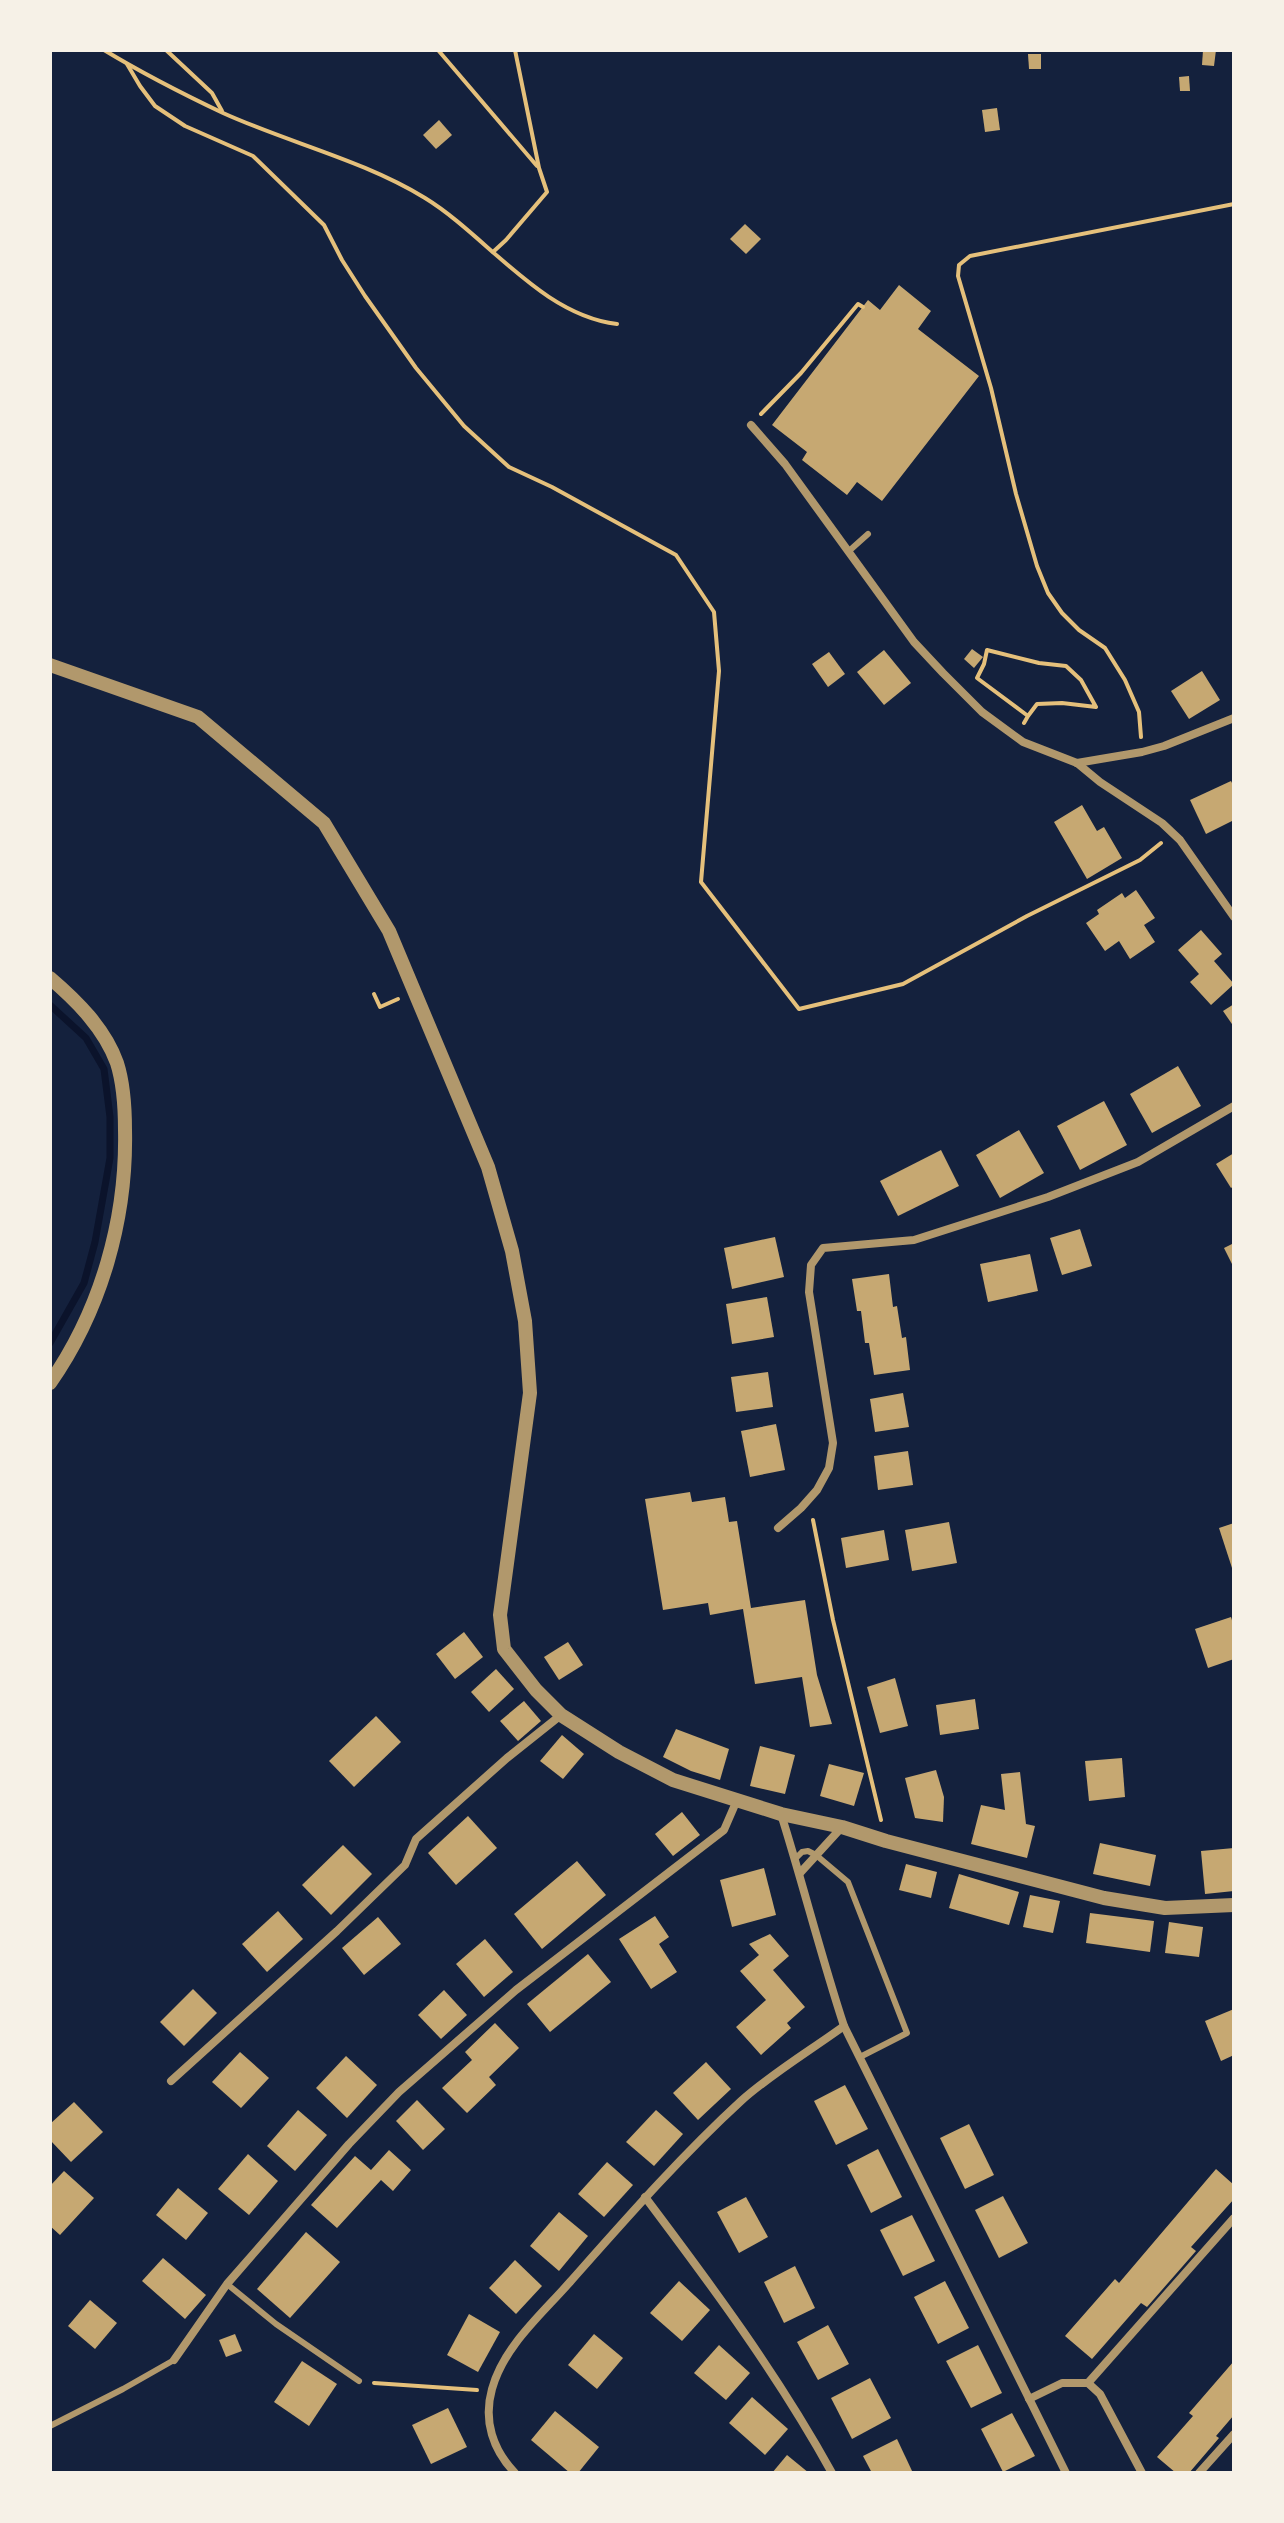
<svg xmlns="http://www.w3.org/2000/svg" width="1284" height="2523" font-family="'Work Sans',sans-serif">
	<style>
		.lines { fill: none; stroke-linecap: round; stroke-linejoin: round }
		.stream { stroke: #0b132b; stroke-width: 7 }
		.building { fill: #c6a872 }
		.path { stroke: #e5c07b; stroke-width: 4 }
		.service { stroke: #b1986c; stroke-width: 6 }
		.minor { stroke: #b1986c; stroke-width: 8 }
		.tertiary { stroke: #b1986c; stroke-width: 14 }
	</style>
	<rect width="100%" height="100%" fill="#14213d"/>
	<g class="lines">
		<polyline class="stream" points="50,1005 86,1038 104,1069 110,1117 110,1158 95,1242 84,1283 50,1343"/>
	</g>
	<g class="building">
		<polygon points="1203,50 1216,50 1214,66 1202,65"/>
		<polygon points="1028,54 1041,54 1041,69 1029,69"/>
		<polygon points="1189,76 1190,91 1180,91 1179,77"/>
		<polygon points="997,108 1000,130 985,132 982,110"/>
		<polygon points="439,120 452,135 436,149 423,135"/>
		<polygon points="745,224 761,239 746,254 730,239"/>
		<polygon points="899,285 931,311 918,329 979,376 882,501 857,482 847,495 802,460 807,452 772,425 868,300 880,310"/>
		<polygon points="972,649 983,657 974,668 964,659"/>
		<polygon points="884,650 911,683 884,705 857,672"/>
		<polygon points="829,652 845,674 828,687 812,664"/>
		<polygon points="1202,671 1220,700 1189,719 1171,691"/>
		<polygon points="1231,781 1234,787 1234,820 1206,834 1190,800"/>
		<polygon points="1082,805 1097,831 1104,827 1122,858 1087,879 1054,822"/>
		<polygon points="1136,890 1155,918 1144,925 1155,942 1130,959 1119,941 1105,951 1086,923 1099,914 1097,910 1122,893 1125,898"/>
		<polygon points="1201,930 1222,954 1214,961 1234,984 1211,1005 1190,982 1199,974 1178,950"/>
		<polygon points="1234,1004 1234,1027 1223,1011"/>
		<polygon points="1178,1066 1201,1106 1152,1133 1130,1094"/>
		<polygon points="1104,1101 1127,1145 1080,1170 1057,1126"/>
		<polygon points="1019,1130 1044,1173 1000,1198 976,1155"/>
		<polygon points="941,1150 959,1186 898,1216 880,1181"/>
		<polygon points="1234,1153 1234,1186 1231,1188 1216,1164"/>
		<polygon points="1080,1229 1092,1266 1062,1275 1050,1238"/>
		<polygon points="775,1237 784,1277 732,1289 724,1248"/>
		<polygon points="1234,1243 1234,1268 1224,1248"/>
		<polygon points="1030,1254 1038,1291 988,1302 980,1264"/>
		<polygon points="889,1274 893,1307 897,1306 902,1338 906,1337 910,1370 874,1375 869,1343 865,1343 861,1311 857,1311 852,1279"/>
		<polygon points="767,1297 774,1337 732,1344 726,1304"/>
		<polygon points="768,1372 773,1407 736,1412 731,1377"/>
		<polygon points="903,1393 909,1427 875,1432 870,1399"/>
		<polygon points="776,1424 785,1470 750,1477 741,1431"/>
		<polygon points="908,1451 913,1485 878,1490 874,1456"/>
		<polygon points="690,1492 692,1502 725,1497 729,1522 737,1521 751,1608 805,1600 817,1675 832,1724 810,1727 802,1677 755,1684 743,1609 710,1615 708,1603 663,1610 645,1499"/>
		<polygon points="949,1522 957,1563 912,1571 905,1530"/>
		<polygon points="1234,1523 1234,1571 1233,1571 1219,1528"/>
		<polygon points="884,1530 889,1560 846,1568 841,1538"/>
		<polygon points="1231,1617 1234,1627 1234,1659 1208,1668 1195,1629"/>
		<polygon points="464,1632 483,1657 455,1679 436,1654"/>
		<polygon points="568,1642 583,1665 559,1680 544,1657"/>
		<polygon points="496,1669 514,1689 489,1712 471,1692"/>
		<polygon points="895,1678 908,1726 880,1733 867,1687"/>
		<polygon points="975,1699 979,1729 940,1735 936,1705"/>
		<polygon points="524,1701 541,1721 518,1741 500,1721"/>
		<polygon points="376,1716 401,1742 354,1787 329,1761"/>
		<polygon points="676,1729 729,1749 720,1780 691,1771 663,1757"/>
		<polygon points="562,1735 584,1754 563,1779 540,1761"/>
		<polygon points="760,1746 795,1755 785,1794 750,1786"/>
		<polygon points="1122,1758 1125,1797 1089,1801 1085,1761"/>
		<polygon points="829,1764 864,1773 854,1806 820,1796"/>
		<polygon points="936,1770 944,1797 943,1822 915,1818 905,1778"/>
		<polygon points="1020,1772 1026,1824 1035,1826 1027,1858 971,1844 981,1805 1005,1810 1001,1774"/>
		<polygon points="682,1812 700,1835 673,1856 655,1834"/>
		<polygon points="468,1816 497,1848 456,1885 428,1853"/>
		<polygon points="1100,1843 1156,1855 1150,1886 1093,1874"/>
		<polygon points="343,1845 372,1874 331,1915 302,1885"/>
		<polygon points="1234,1848 1234,1891 1205,1894 1201,1851"/>
		<polygon points="577,1861 606,1895 542,1949 514,1914"/>
		<polygon points="906,1864 937,1872 931,1898 899,1890"/>
		<polygon points="764,1868 776,1915 732,1927 720,1880"/>
		<polygon points="959,1874 1019,1892 1009,1925 949,1908"/>
		<polygon points="1030,1895 1060,1901 1053,1933 1023,1927"/>
		<polygon points="278,1911 303,1939 267,1972 242,1944"/>
		<polygon points="1090,1913 1154,1921 1150,1952 1086,1943"/>
		<polygon points="655,1916 669,1937 659,1944 677,1972 651,1989 619,1939"/>
		<polygon points="378,1917 401,1944 364,1975 342,1948"/>
		<polygon points="1169,1922 1203,1927 1199,1957 1165,1953"/>
		<polygon points="770,1934 789,1956 773,1970 805,2007 787,2023 791,2028 761,2055 736,2027 766,2000 740,1971 759,1955 749,1944"/>
		<polygon points="485,1939 513,1972 484,1997 456,1964"/>
		<polygon points="588,1954 611,1982 550,2032 527,2004"/>
		<polygon points="193,1989 217,2013 184,2046 160,2022"/>
		<polygon points="444,1990 467,2015 441,2039 418,2015"/>
		<polygon points="1234,2009 1234,2055 1221,2061 1205,2021"/>
		<polygon points="495,2023 519,2048 489,2077 496,2085 467,2113 442,2088 472,2060 465,2052"/>
		<polygon points="240,2052 269,2078 241,2108 212,2082"/>
		<polygon points="346,2056 377,2085 347,2118 316,2088"/>
		<polygon points="706,2062 731,2089 698,2120 673,2093"/>
		<polygon points="845,2085 868,2129 836,2145 814,2101"/>
		<polygon points="417,2100 445,2129 423,2150 396,2121"/>
		<polygon points="74,2102 103,2132 71,2162 50,2140 50,2124"/>
		<polygon points="298,2110 327,2135 295,2171 267,2146"/>
		<polygon points="656,2110 683,2134 654,2166 626,2142"/>
		<polygon points="969,2124 994,2175 965,2189 940,2138"/>
		<polygon points="878,2149 902,2197 871,2213 847,2165"/>
		<polygon points="389,2150 411,2170 393,2191 381,2180 337,2228 311,2205 355,2156 371,2170"/>
		<polygon points="248,2154 278,2181 249,2215 218,2189"/>
		<polygon points="607,2162 633,2185 604,2217 578,2194"/>
		<polygon points="1216,2169 1234,2185 1234,2199 1191,2247 1196,2251 1147,2307 1141,2303 1092,2359 1065,2336 1115,2279 1119,2283"/>
		<polygon points="64,2171 94,2198 60,2235 50,2226 50,2186"/>
		<polygon points="178,2188 208,2213 186,2240 156,2215"/>
		<polygon points="1003,2196 1028,2243 999,2258 975,2210"/>
		<polygon points="746,2197 768,2237 739,2253 717,2212"/>
		<polygon points="559,2212 588,2236 559,2271 530,2246"/>
		<polygon points="912,2215 935,2261 903,2276 880,2230"/>
		<polygon points="306,2232 340,2262 290,2318 257,2289"/>
		<polygon points="163,2258 206,2295 185,2319 142,2281"/>
		<polygon points="515,2260 542,2286 516,2314 489,2288"/>
		<polygon points="795,2266 815,2308 784,2323 764,2282"/>
		<polygon points="679,2281 710,2310 682,2341 650,2313"/>
		<polygon points="945,2281 969,2328 938,2344 914,2297"/>
		<polygon points="90,2300 117,2323 95,2349 68,2326"/>
		<polygon points="469,2314 500,2332 478,2372 447,2355"/>
		<polygon points="828,2325 849,2364 818,2380 797,2342"/>
		<polygon points="235,2334 242,2351 226,2357 219,2340"/>
		<polygon points="594,2334 623,2358 597,2389 568,2365"/>
		<polygon points="719,2345 750,2373 726,2400 694,2373"/>
		<polygon points="978,2345 1002,2393 971,2408 946,2361"/>
		<polygon points="302,2361 337,2384 309,2426 274,2402"/>
		<polygon points="1234,2361 1234,2415 1216,2436 1219,2438 1189,2473 1176,2473 1157,2457 1193,2416 1189,2413"/>
		<polygon points="870,2378 891,2418 852,2439 831,2398"/>
		<polygon points="752,2397 788,2429 765,2455 729,2423"/>
		<polygon points="448,2408 467,2447 431,2464 412,2425"/>
		<polygon points="555,2411 599,2447 578,2473 570,2473 531,2440"/>
		<polygon points="1012,2413 1035,2456 1003,2472 981,2429"/>
		<polygon points="897,2439 913,2473 872,2473 863,2456"/>
		<polygon points="787,2455 809,2473 772,2473"/>
	</g>
	<g class="lines">
		<g class="path">
			<path d="M104,50C142,73 183,94 223,113C289,143 363,160 425,198C487,236 541,315 617,324"/>
			<polyline points="166,50 212,93 222,111"/>
			<polyline points="438,50 537,166"/>
			<polyline points="127,64 140,86 155,106 185,126 253,156 324,225 342,260 365,296 416,368 464,426 509,467 552,487 676,555 714,612 719,671 701,882 799,1009 903,984 1027,916 1140,860 1161,843"/>
			<polyline points="493,252 506,240 547,192 539,168 515,50"/>
			<polyline points="761,414 801,373 858,304 863,307"/>
			<polyline points="1024,723 1028,716 977,678 984,664 987,650 1039,663 1066,666 1081,680 1096,707 1062,703 1037,704 1028,716"/>
			<polyline points="1141,737 1139,712 1125,680 1105,648 1079,630 1062,613 1048,593 1037,566 1016,494 991,388 958,276 959,265 970,256 1234,204"/>
			<polyline points="374,994 380,1007 398,999"/>
			<polyline points="813,1520 833,1620 881,1820"/>
			<polyline points="374,2383 477,2390"/>
		</g>
		<g class="service">
			<polyline points="849,551 868,534"/>
			<polyline points="795,1859 802,1852 808,1851 816,1855 848,1882 907,2033 860,2057"/>
			<polyline points="227,2284 276,2324 359,2381"/>
			<polyline points="50,2426 123,2389 174,2360"/>
		</g>
		<g class="minor">
			<polyline points="751,425 785,464 914,642 943,673 982,712 1023,742 1077,763 1100,782 1162,823 1180,840 1234,917"/>
			<polyline points="1077,763 1142,752 1164,746 1234,718"/>
			<polyline points="778,1528 801,1508 817,1490 829,1468 833,1443 809,1292 811,1265 823,1248 914,1240 1048,1197 1138,1162 1234,1106"/>
			<path d="M781,1814C803,1884 821,1956 844,2026L1066,2473"/>
			<polyline points="800,1873 842,1827"/>
			<polyline points="171,2081 337,1931 405,1865 416,1839 507,1758 561,1715"/>
			<path d="M645,2197C712,2286 778,2375 832,2473"/>
			<polyline points="174,2360 227,2284 349,2144 399,2092 516,1990 724,1830 737,1800"/>
			<polyline points="1088,2383 1234,2218"/>
			<polyline points="1029,2399 1062,2383 1088,2383 1100,2394 1142,2473"/>
			<path d="M515,2473C493,2450 483,2421 492,2389C504,2346 541,2315 570,2282C625,2220 680,2157 741,2101C771,2074 811,2050 844,2026"/>
			<polyline points="1199,2473 1234,2434"/>
		</g>
		<g class="tertiary">
			<polyline points="50,665 198,717 324,823 389,931 488,1167 512,1251 525,1321 530,1393 500,1615 504,1649 536,1690 561,1715 619,1752 673,1780 781,1814 842,1827 886,1841 1104,1898 1165,1908 1234,1905"/>
			<path d="M50,978C77,1001 105,1029 117,1063C124,1085 125,1107 125,1130C127,1219 101,1310 50,1383"/>
		</g>
	</g>
	<rect width="1284" height="2523" fill="none" stroke="#f6f1e7" stroke-width="104"/>
</svg>
